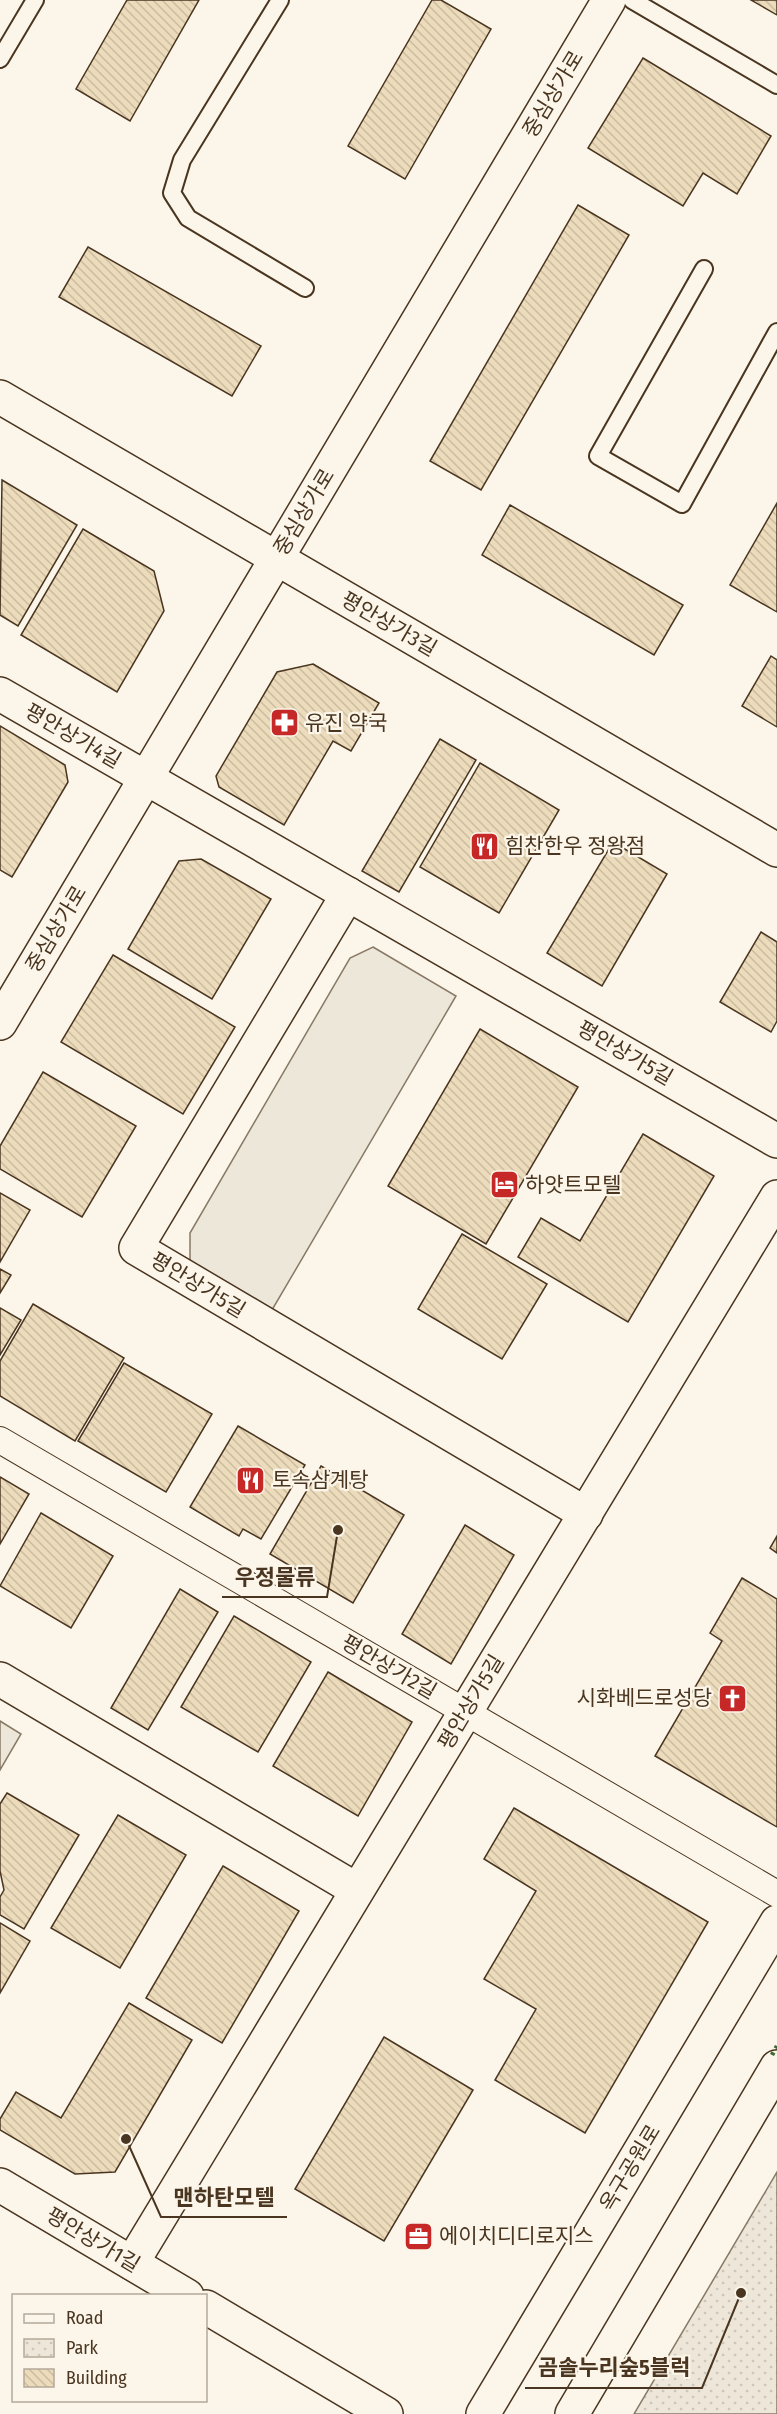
<svg xmlns="http://www.w3.org/2000/svg" width="777" height="2414" font-family="'Fira Sans Condensed','Noto Sans KR',sans-serif">
	<style>
		.park { fill: url(#park-dots); stroke: #887966; stroke-width: 1.5 }
		.parking { fill: #ede7d9; stroke: #887966; stroke-width: 1.5 }
		.building { fill: url(#building-back-hatch); stroke: #4a3520; stroke-width: 1.5 }
		.lines { fill: none; stroke-linecap: round; stroke-linejoin: round }
		.service-casing { stroke: #4a3520; stroke-width: 20 }
		.pedestrian-casing { stroke: #4a3520; stroke-width: 28 }
		.tertiary-casing { stroke: #4a3520; stroke-width: 36 }
		.service { stroke: #fbf6e9; stroke-width: 16 }
		.pedestrian { stroke: #fbf6e9; stroke-width: 26 }
		.tertiary { stroke: #fbf6e9; stroke-width: 33 }
		.hedge { stroke: #436837; stroke-width: 4.5; stroke-dasharray: 3 4.5; stroke-linecap: butt }
		.labels { text-anchor: middle; stroke-width: 4.5; stroke-linejoin: round; paint-order: stroke }
		.street-label { font-size: 21px; fill: #4a3520; stroke: #fbf6e9 }
		.poi-label { font-size: 21px; fill: #4a3520; stroke: #fbf6e9; text-anchor: start }
		.leader { fill: none; stroke: #4a3520; stroke-width: 2 }
		.callout-dot { fill: #4a3520; stroke: #fbf6e9; stroke-width: 2 }
		.callout-label { font-size: 22px; text-anchor: middle; font-weight: bold; fill: #4a3520; stroke: #fbf6e9; stroke-width: 4.5; stroke-linejoin: round; paint-order: stroke }
	</style>
	<defs>
		<pattern id="park-dots" width="8" height="8" patternUnits="userSpaceOnUse" patternTransform="scale(1.5)"><rect width="8" height="8" fill="#ede6d9"/><path d="M2 2h.1M6 6h.1" fill="none" stroke="#cdc6ba" stroke-width="1.8" stroke-linecap="round"/></pattern>
		<pattern id="building-back-hatch" width="6" height="6" patternUnits="userSpaceOnUse" patternTransform="scale(1.5)"><rect width="6" height="6" fill="#ecdcbc"/><path d="M-1 5l2 2M0 0l6 6M5-1l2 2" fill="none" stroke="#ccbda1"/></pattern>
	</defs>
	<rect width="100%" height="100%" fill="#fbf6e9"/>
	<polygon class="park" points="777,2172 777,2414 634,2414"/>
	<g class="parking">
		<polygon points="373,947 456,996 272,1310 190,1261 190,1233 350,958"/>
		<polygon points="0,1721 21,1734 0,1770"/>
	</g>
	<g class="building">
		<polygon points="127,0 199,0 130,121 76,89"/>
		<polygon points="432,0 441,0 491,29 405,179 348,146"/>
		<polygon points="751,0 777,0 777,15"/>
		<polygon points="643,58 771,136 737,194 703,173 683,206 588,148"/>
		<polygon points="578,205 629,235 481,490 430,461"/>
		<polygon points="88,247 261,346 232,396 59,297"/>
		<polygon points="2,480 77,525 18,626 0,615"/>
		<polygon points="777,503 777,612 730,585"/>
		<polygon points="510,505 683,605 654,655 482,555"/>
		<polygon points="83,529 154,571 164,611 117,692 21,635"/>
		<polygon points="771,656 777,660 777,727 742,706"/>
		<polygon points="313,664 379,703 351,751 333,741 284,825 219,787 216,776 277,672"/>
		<polygon points="0,726 65,765 68,782 12,877 0,870"/>
		<polygon points="440,739 476,760 399,892 362,871"/>
		<polygon points="480,763 559,810 499,913 420,867"/>
		<polygon points="613,842 667,874 602,986 547,953"/>
		<polygon points="201,859 271,899 212,999 128,949 179,861"/>
		<polygon points="761,932 777,942 777,1021 771,1032 720,1002"/>
		<polygon points="113,955 235,1027 183,1114 61,1042"/>
		<polygon points="480,1029 578,1087 486,1244 388,1186"/>
		<polygon points="43,1072 136,1126 82,1217 0,1169 0,1146"/>
		<polygon points="643,1134 714,1176 628,1322 518,1257 541,1218 580,1241"/>
		<polygon points="0,1193 30,1210 0,1262"/>
		<polygon points="462,1234 547,1284 502,1359 418,1309"/>
		<polygon points="0,1269 11,1275 0,1293"/>
		<polygon points="33,1304 124,1358 75,1441 0,1396 0,1361"/>
		<polygon points="0,1308 21,1320 0,1355"/>
		<polygon points="124,1363 212,1414 166,1492 78,1441"/>
		<polygon points="238,1426 305,1465 261,1539 243,1529 239,1536 190,1507"/>
		<polygon points="321,1466 404,1515 353,1603 270,1554"/>
		<polygon points="0,1477 29,1494 0,1544"/>
		<polygon points="41,1513 113,1556 71,1628 0,1586"/>
		<polygon points="465,1525 514,1555 451,1664 402,1634"/>
		<polygon points="777,1536 777,1553 770,1548"/>
		<polygon points="742,1578 777,1599 777,1827 655,1756 722,1641 710,1633"/>
		<polygon points="180,1589 218,1612 148,1730 111,1708"/>
		<polygon points="234,1616 311,1662 258,1752 181,1707"/>
		<polygon points="328,1672 412,1722 358,1816 273,1766"/>
		<polygon points="7,1793 79,1835 24,1929 0,1915 0,1897 4,1890 0,1871 0,1804"/>
		<polygon points="514,1808 708,1922 585,2133 495,2080 536,2009 484,1979 536,1891 484,1859"/>
		<polygon points="118,1815 186,1855 120,1968 51,1928"/>
		<polygon points="223,1866 299,1911 222,2043 146,1998"/>
		<polygon points="0,1923 30,1941 0,1993"/>
		<polygon points="129,2003 192,2040 115,2172 75,2174 0,2130 0,2119 16,2092 61,2118"/>
		<polygon points="384,2037 473,2090 384,2241 295,2189"/>
	</g>
	<g class="lines">
		<defs>
			<g id="service">
				<polyline points="280,0 182,160 172,193 188,218 305,288"/>
				<polyline points="632,0 777,85"/>
				<polyline points="0,59 35,0"/>
				<polyline points="704,269 598,456 682,504 777,332"/>
			</g>
			<polyline id="pedestrian" points="0,1440 777,1894"/>
			<g id="tertiary">
				<polyline points="0,397 777,850"/>
				<polyline points="0,694 777,1141"/>
				<polyline points="348,894 136,1248 586,1514"/>
				<polyline points="0,1023 609,0"/>
				<polyline points="0,1679 357,1890"/>
				<polyline points="0,2185 187,2296"/>
				<polyline points="132,2263 777,1197"/>
				<polyline points="206,2307 386,2414"/>
				<polyline points="483,2414 777,1922"/>
				<polyline points="572,2414 777,2067"/>
			</g>
		</defs>
		<use href="#service" class="service-casing"/>
		<use href="#pedestrian" class="pedestrian-casing"/>
		<use href="#tertiary" class="tertiary-casing"/>
		<use href="#service" class="service"/>
		<use href="#pedestrian" class="pedestrian"/>
		<use href="#tertiary" class="tertiary"/>
		<polyline class="hedge" points="772,2055 777,2046"/>
	</g>
	<defs>
		<symbol id="pharmacy-square" viewBox="-11 -11 22 22"><rect x="-9" y="-9" width="18" height="18" rx="4" fill="#c62828" stroke="#fbf6e9"/><path d="M-2-6h4v4h4v4h-4v4h-4v-4h-4v-4h4Z" fill="#fff"/></symbol>
		<symbol id="restaurant-square" viewBox="-11 -11 22 22"><rect x="-9" y="-9" width="18" height="18" rx="4" fill="#c62828" stroke="#fbf6e9"/><path d="M-5-6h1v4h1v-4h1v4h1v-4h1v5L-1.5 .5V6h-2V.5L-5-1ZM5-6V6H3V1.5H1.5Q1.5-4 5-6Z" fill="#fff"/></symbol>
		<symbol id="hotel-square" viewBox="-11 -11 22 22"><rect x="-9" y="-9" width="18" height="18" rx="4" fill="#c62828" stroke="#fbf6e9"/><path d="M-6-4.5h1.5V1H6V5H4.5V3h-9V5H-6ZM-4 0a1.8 1.8 0 1 1 3.6 0ZM.5 0V-2.5h3Q6-2.5 6 0Z" fill="#fff"/></symbol>
		<symbol id="church-square" viewBox="-11 -11 22 22"><rect x="-9" y="-9" width="18" height="18" rx="4" fill="#c62828" stroke="#fbf6e9"/><path d="M-1.2-6h2.4v3.5h3.3v2.4h-3.3V6h-2.4V-.1h-3.3v-2.4h3.3Z" fill="#fff"/></symbol>
		<symbol id="office-square" viewBox="-11 -11 22 22"><rect x="-9" y="-9" width="18" height="18" rx="4" fill="#c62828" stroke="#fbf6e9"/><path d="M-6-3h4V-5.5h4V-3h4V5H-6ZM-1-4.5V-3h2v-1.5ZM-6 0V1H6V0Z" fill="#fff"/></symbol>
	</defs>
	<g fill-rule="evenodd">
		<use href="#pharmacy-square" x="268" y="706" width="33" height="33"/>
		<use href="#restaurant-square" x="468" y="830" width="33" height="33"/>
		<use href="#hotel-square" x="488" y="1168" width="33" height="33"/>
		<use href="#restaurant-square" x="234" y="1464" width="33" height="33"/>
		<use href="#church-square" x="716" y="1682" width="33" height="33"/>
		<use href="#office-square" x="402" y="2220" width="33" height="33"/>
	</g>
	<g class="labels">
		<g class="street-label">
			<text transform="translate(553 94) rotate(-59)" y="7">중심상가로</text>
			<text transform="translate(304 512) rotate(-59)" y="7">중심상가로</text>
			<text transform="translate(389 624) rotate(30)" y="7">평안상가3길</text>
			<text transform="translate(73 736) rotate(30)" y="7">평안상가4길</text>
			<text transform="translate(56 929) rotate(-59)" y="7">중심상가로</text>
			<text transform="translate(625 1053) rotate(30)" y="7">평안상가5길</text>
			<text transform="translate(198 1285) rotate(31)" y="7">평안상가5길</text>
			<text transform="translate(389 1667) rotate(30)" y="7">평안상가2길</text>
			<text transform="translate(471 1702) rotate(-59)" y="7">평안상가5길</text>
			<text transform="translate(630 2168) rotate(-59)" y="7">옥구공원로</text>
			<text transform="translate(93 2240) rotate(31)" y="7">평안상가1길</text>
		</g>
		<g class="poi-label">
			<text x="305" y="730">유진 약국</text>
			<text x="505" y="853">힘찬한우 정왕점</text>
			<text x="525" y="1192">하얏트모텔</text>
			<text x="272" y="1487">토속삼계탕</text>
			<text x="712" y="1705" text-anchor="end">시화베드로성당</text>
			<text x="439" y="2243">에이치디디로지스</text>
		</g>
	</g>
	<path class="leader" d="M338 1530L327 1597H222M126 2139L161 2217H287M741 2293L702 2388H525"/>
	<g class="callout-dot">
		<circle cx="338" cy="1530" r="6"/>
		<circle cx="126" cy="2139" r="6"/>
		<circle cx="741" cy="2293" r="6"/>
	</g>
	<g class="callout-label">
		<text x="275" y="1585">우정물류</text>
		<text x="224" y="2205">맨하탄모텔</text>
		<text x="614" y="2375">곰솔누리숲5블럭</text>
	</g>
	<rect x="12" y="2294" width="195" height="108" fill="#fbf6e9" stroke="#b4a999" stroke-width="1.5"/>
	<rect x="24" y="2314" width="30" height="9" fill="#fbf6e9" stroke="#b4a999" stroke-width="1.5"/>
	<text x="66" y="2324" font-size="18" fill="#4a3520">Road</text>
	<rect x="24" y="2339" width="30" height="18" fill="url(#park-dots)" stroke="#b4a999" stroke-width="1.5"/>
	<text x="66" y="2354" font-size="18" fill="#4a3520">Park</text>
	<rect x="24" y="2369" width="30" height="18" fill="url(#building-back-hatch)" stroke="#b4a999" stroke-width="1.5"/>
	<text x="66" y="2384" font-size="18" fill="#4a3520">Building</text>
</svg>
